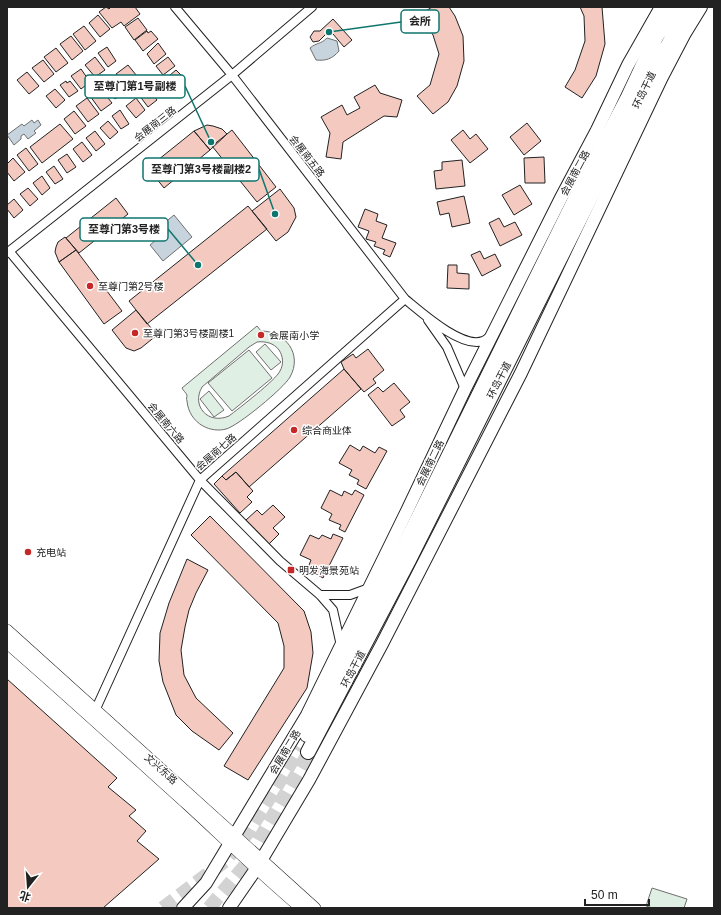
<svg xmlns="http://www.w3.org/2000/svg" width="721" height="915" font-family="Helvetica,'Noto Sans SC',sans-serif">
<rect width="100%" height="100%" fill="#fff"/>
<path fill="#e0efe3" stroke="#6f6f6f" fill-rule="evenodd" d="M257 326 261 331C285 331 303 354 290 377 284 388 238 426 226 429 219 431 210 430 203 426 194 421 188 412 187 401 186 399 187 397 187 395 186 393 183 390 182 388ZM257 342C265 341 274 343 279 350 283 356 284 364 280 371 276 380 238 409 229 416 208 425 191 406 202 387L249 347Z
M265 344 281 362 271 370 256 352Z
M249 350 272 378 232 411 208 383Z
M209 391 224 410 214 417 200 399Z
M652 888 687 899 684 908H653L646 906Z"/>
<path fill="#c7d3dd" stroke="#6f6f6f" d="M327 38 337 41 339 51C332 59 326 61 316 60L310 48C317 42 320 45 327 38Z
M32 120 34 123 38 120 41 125 34 131 36 133 28 139 24 134 21 136V139L14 145 7 135 22 124 24 126Z
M174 215 192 237 163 261 150 245 162 235 157 229Z"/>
<path fill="#f3c9c0" stroke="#222" d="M106 7 109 9 111 7H135L140 14 124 26 121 22 112 28 99 12Z
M432 7H449L455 16 463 36 464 61 457 86 448 102 433 114 417 96 430 85 439 54 433 35 420 15Z
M580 7H602L605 44 596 76 582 98 565 87 575 70 585 41 584 16Z
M98 15 110 29 100 37 89 23Z
M138 18 147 30 134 40 125 27Z
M333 19 352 40 344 47 333 34H326L319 41 313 42 310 37 314 31H320Z
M84 26 96 41 85 50 73 34Z
M147 31 148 33 151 31 158 39 143 51 135 40Z
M71 36 83 51 72 60 60 44Z
M158 43 166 54 154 64 147 54Z
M107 47 116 61 108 67 98 53Z
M56 48 68 63 56 72 44 57Z
M95 57 105 70 95 77 85 65Z
M168 57 175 66 163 75 156 66Z
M43 60 54 74 44 82 32 68Z
M128 65 141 81 129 91 116 74Z
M81 69 90 82 81 89 71 76Z
M176 70 185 79 166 96 157 86Z
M27 72 39 86 29 94 17 80Z
M113 76 125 92 115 99 103 84Z
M66 81 67 83 70 81 78 91 69 97 60 85Z
M375 85 380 93 402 100 397 117 384 116 343 142 341 159 326 157 330 133 321 117 342 105 347 115 360 108 354 97Z
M100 88 112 103 101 111 90 96Z
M148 88 157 100 148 107 139 95Z
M55 89 65 100 56 108 46 96Z
M87 98 99 114 88 122 76 106Z
M136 98 145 110 136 118 126 106Z
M120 110 129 124 121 129 112 116Z
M74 111 86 126 75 134 64 119Z
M108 121 118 132 110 139 100 128Z
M527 123 541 141 524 155 510 137Z
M60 124 73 139 42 163 30 147Z
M207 125 213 126 222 129 227 134 210 150 194 131Z
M232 130 276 187 257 202 212 146Z
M463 130 470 139 476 134 488 149 470 163 451 140Z
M95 131 105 144 96 151 86 138Z
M194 131 210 150 164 188 148 168Z
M82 142 92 155 83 162 73 149Z
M26 148 38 164 29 171 17 155Z
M67 154 76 167 67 173 58 160Z
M544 157 545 183H525L524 158Z
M13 158 25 172 14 181 7 172V164Z
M462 160 465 186 436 189 434 171 442 170V162Z
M54 166 63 179 55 184 46 172Z
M42 176 50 188 42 195 33 183Z
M520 185 532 204 514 215 502 195Z
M28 188 38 199 30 206 20 194Z
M280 189 294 208 296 217 288 232 276 241 252 211Z
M464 196 470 223 452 227 449 213 440 215 437 202Z
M116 198 128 214 79 253 66 238Z
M14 199 23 210 14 218 7 209V205Z
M248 206 267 229 147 324 129 301Z
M365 209 378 214 376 221 387 225 382 238 396 243 390 257 383 254 385 250 374 246 376 242 366 239 369 231 358 227Z
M499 218 504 227 515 222 522 235 500 246 489 223Z
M65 237 76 250 59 262 55 252 56 247 58 242Z
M76 250 122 311 104 324 59 262Z
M480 251 484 259 495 254 501 266 482 276 471 255Z
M448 265H457V273L469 274V289L447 288Z
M136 310 157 335 141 348 134 351 126 348 112 330Z
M368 349 384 370 373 379 376 383 364 392 344 369 341 362 353 354 356 358Z
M344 369 361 389 249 487 236 472 226 480 222 476Z
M394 383 410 402 400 410 405 417 392 426 368 395 378 387 383 392Z
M350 445 360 451 363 446 375 453 379 447 387 451 366 489 357 484 359 480 349 475 352 470 339 463Z
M236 472 253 491 247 497 252 502 240 513 214 484 222 476 226 480Z
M330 490 342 496 344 491 352 495 355 490 364 495 345 532 339 529 341 525 329 520 332 514 321 508Z
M273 505 285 517 273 528 279 534 269 544 246 520 257 510 262 515Z
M210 516 304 611 311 632 313 653 307 688 248 780 224 766 284 668V646L278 623 191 535Z
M333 534 343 538 323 578 316 574 318 570 309 565 311 560 300 555 310 535 319 539 322 535 331 539Z
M187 559 208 570 196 593 189 610 185 627 181 650 184 675 196 698 233 733 219 750 192 731 176 715 163 682 159 661 160 633 169 603Z
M7 679 117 778 108 787 136 810 129 816 146 831 137 841 159 859 103 908H7Z"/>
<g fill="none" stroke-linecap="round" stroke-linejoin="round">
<path stroke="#d3d3d3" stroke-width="14" stroke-dasharray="14 7" stroke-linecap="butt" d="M163 908 225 861 249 831 300 748
M209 908 244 867 308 754"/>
<defs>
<path id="street" d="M175 7 232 75 405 299C421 312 462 349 483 341 486 340 489 337 491 336
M9 251 200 480 280 561 320 595 333 610 341 646
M7 253 232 75 312 7
M428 320 447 347 465 389
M320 595H350L369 588
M94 713 200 480 405 299"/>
<path id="secondary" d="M7 630 315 908
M7 643C68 696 128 751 188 805 226 840 262 875 301 908"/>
<path id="primary" d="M183 908 206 883 307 715 406 513 465 389 561 198 597 130 628 65 661 7
M229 908 256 869 309 780 382 644 521 373 662 77 685 33 701 7"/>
<path id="highway" d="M307 735 416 522 578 193 628 97 656 37 675 7
M308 752 409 560 657 65 689 7"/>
</defs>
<use href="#street" stroke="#222" stroke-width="10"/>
<use href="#secondary" stroke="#222" stroke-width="12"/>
<use href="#primary" stroke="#222" stroke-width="14"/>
<use href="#highway" stroke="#222" stroke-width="16"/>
<use href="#street" stroke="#fff" stroke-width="8"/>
<use href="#secondary" stroke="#fff" stroke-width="11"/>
<use href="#primary" stroke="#fff" stroke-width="12"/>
<use href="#highway" stroke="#fff" stroke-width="14"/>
</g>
<g fill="#c62828" stroke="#fff" stroke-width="1.5">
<circle cx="90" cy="286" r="4"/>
<circle cx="135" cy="333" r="4"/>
<circle cx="261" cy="335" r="4"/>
<circle cx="294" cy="430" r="4"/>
<circle cx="28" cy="552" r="4"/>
<rect x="287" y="566" width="8" height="8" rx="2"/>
</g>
<g text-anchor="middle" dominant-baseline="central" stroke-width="3" stroke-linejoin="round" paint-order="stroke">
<g font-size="10" fill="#222" stroke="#fff">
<text transform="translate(644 90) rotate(-64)">环岛干道</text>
<text transform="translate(155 124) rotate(-38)">会展南三路</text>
<text transform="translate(307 156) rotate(52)">会展南五路</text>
<text transform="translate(575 173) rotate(-62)">会展南二路</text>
<text transform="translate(499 380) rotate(-63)">环岛干道</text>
<text transform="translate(166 423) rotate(50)">会展南六路</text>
<text transform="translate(216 452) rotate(-41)">会展南七路</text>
<text transform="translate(430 463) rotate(-64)">会展南二路</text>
<text transform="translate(353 669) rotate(-62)">环岛干道</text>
<text transform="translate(285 752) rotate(-59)">会展南二路</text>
<text transform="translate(161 769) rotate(42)">文兴东路</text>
</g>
<g font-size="10" fill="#222" stroke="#fff" text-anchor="start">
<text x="98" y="286">至尊门第2号楼</text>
<text x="143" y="333">至尊门第3号楼副楼1</text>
<text x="269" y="335">会展南小学</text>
<text x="302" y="430">综合商业体</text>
<text x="36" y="552">充电站</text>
<text x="299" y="570">明发海景苑站</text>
</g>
</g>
<path fill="none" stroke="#0f766e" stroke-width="1.5" d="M329 32L401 22M211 142L185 86M275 214L259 169M198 265L168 229"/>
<g fill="#0f766e" stroke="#fff" stroke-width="1.5">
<circle cx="329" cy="32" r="4"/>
<circle cx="211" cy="142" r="4"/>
<circle cx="275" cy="214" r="4"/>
<circle cx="198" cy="265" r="4"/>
</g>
<g fill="#fff" stroke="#0f766e" stroke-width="1.5">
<rect x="401" y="10" width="38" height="23" rx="4"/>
<rect x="85" y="75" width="100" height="23" rx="4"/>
<rect x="143" y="158" width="116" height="23" rx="4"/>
<rect x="80" y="218" width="88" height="23" rx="4"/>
</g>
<g font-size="11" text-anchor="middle" font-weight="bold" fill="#222">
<text x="420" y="25">会所</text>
<text x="135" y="90">至尊门第1号副楼</text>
<text x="201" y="173">至尊门第3号楼副楼2</text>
<text x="124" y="233">至尊门第3号楼</text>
</g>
<rect width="721" height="915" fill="none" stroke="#222222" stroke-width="16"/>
<g transform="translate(28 887) rotate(197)" stroke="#ffffff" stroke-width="3" paint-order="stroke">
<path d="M0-3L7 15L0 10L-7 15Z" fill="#222222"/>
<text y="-6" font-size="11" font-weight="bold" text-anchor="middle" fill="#222222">北</text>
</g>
<path d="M585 899v6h64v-6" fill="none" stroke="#222222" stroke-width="2"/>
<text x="591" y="899" font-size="12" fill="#222222" stroke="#ffffff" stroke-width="3" paint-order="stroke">50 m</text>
</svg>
